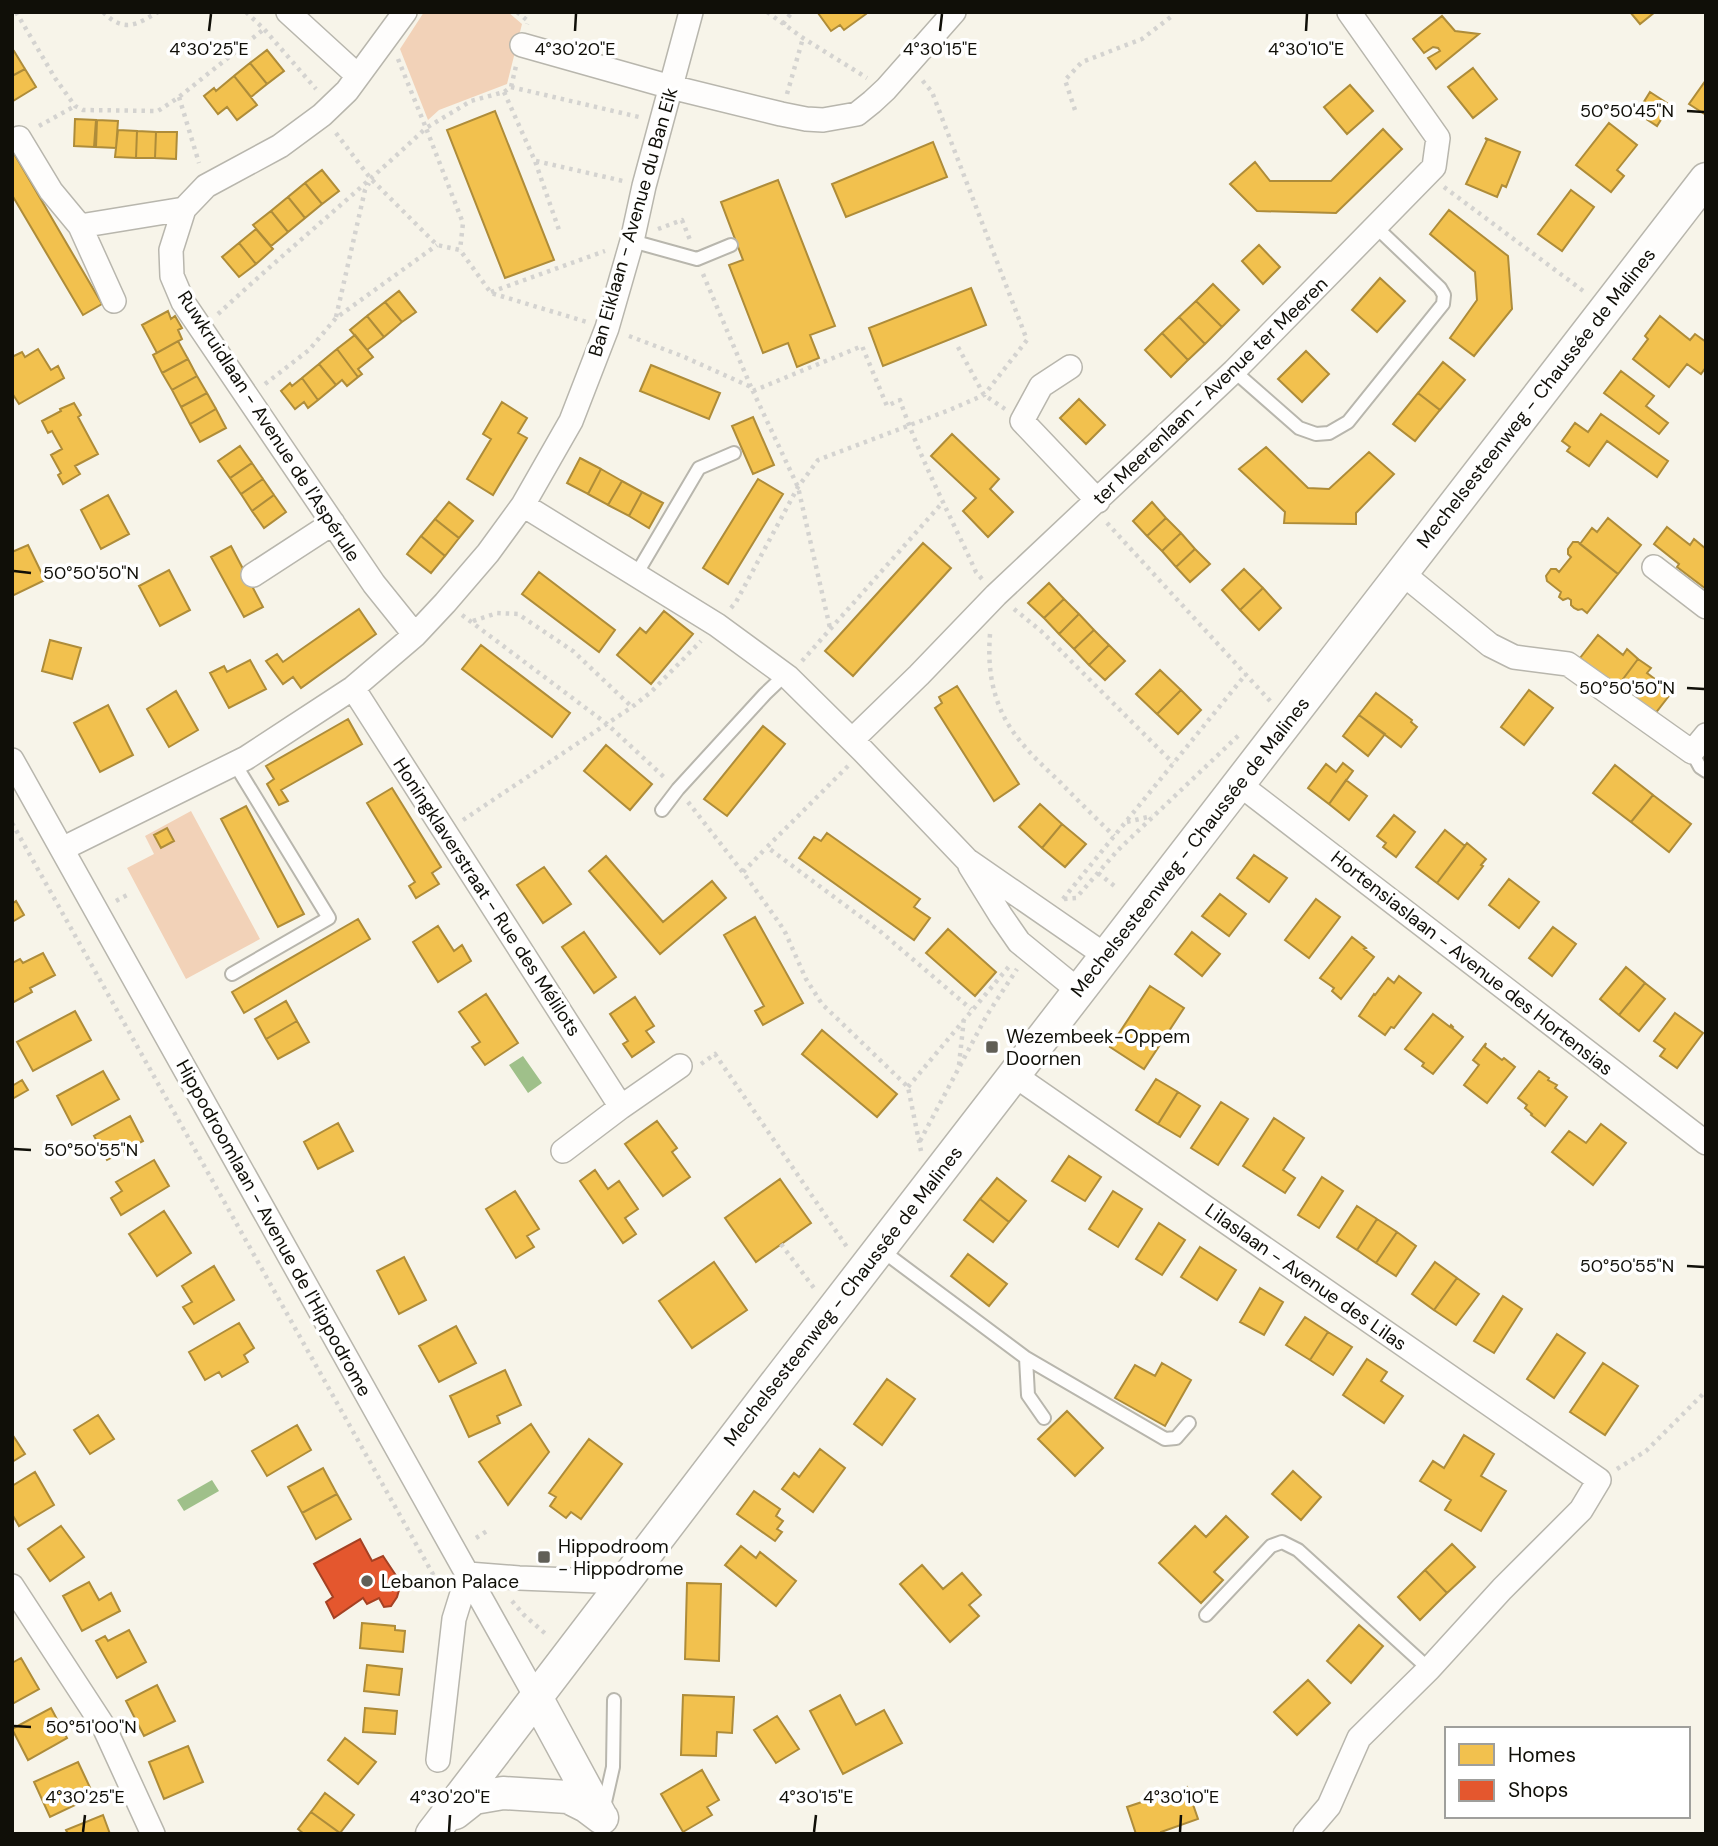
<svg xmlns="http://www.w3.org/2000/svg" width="1718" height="1846" font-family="'DM Sans',sans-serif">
<rect width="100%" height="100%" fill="#f7f4e9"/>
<path fill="#f2d2b8" d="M424 12H508L522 24 507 84 439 110 428 120 400 49Z
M191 811 260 939 186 979 127 868 154 854 145 836Z"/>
<path fill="#9fc08a" d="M523 1056 542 1083 528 1093 509 1065Z
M212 1480 219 1491 184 1511 177 1500Z"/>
<path fill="#f2c14e" stroke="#ae8c39" stroke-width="2" d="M865 12 866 14 844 30 840 25 831 31 818 13Z
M1630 12H1655L1640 24Z
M1442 16 1455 31 1479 34 1436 69 1428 58 1440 51 1438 48 1433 47 1424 53 1413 39Z
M267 50 284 71 267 84 250 63Z
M14 51 25 69 12 76V52Z
M250 63 267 84 251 97 234 76Z
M1473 68 1497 99 1473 118 1448 87Z
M25 69 36 87 13 101 12 76Z
M234 76 257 105 237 120 227 107 218 114 204 96 214 88 216 91Z
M1706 80V115L1689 104Z
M1350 85 1373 111 1347 134 1324 107Z
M1650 92 1670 105 1657 126 1637 113Z
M495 111 554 260 505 278 447 130Z
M75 119 96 120 94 147 74 146Z
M97 120 118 121 116 148 96 147Z
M1609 123 1637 145 1617 170 1624 176 1611 192 1576 165Z
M1383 129 1402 149 1336 213 1257 211 1230 184 1255 162 1270 181H1331Z
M118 130 137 131 136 158 115 157Z
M137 131 156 132 155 158H136Z
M156 132H177L176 159 155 158Z
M1485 138 1520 152 1506 187 1502 185 1497 197 1466 184 1487 140Z
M933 142 947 177 846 217 832 184Z
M12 150 102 304 83 315 12 195Z
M322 170 339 191 322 204 305 183Z
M778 180 835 326 810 335 819 358 797 367 788 343 763 353 729 265 743 260 721 202Z
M305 183 322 204 305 218 288 197Z
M1571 190 1594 207 1562 251 1538 234Z
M288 197 305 218 288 232 271 211Z
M1449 210 1508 256 1512 309 1474 356 1450 338 1477 300 1475 272 1430 234Z
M271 211 288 232 271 246 253 225Z
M256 229 273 249 256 264 239 243Z
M239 243 256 264 239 277 222 257Z
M1259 245 1280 267 1263 284 1242 261Z
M1380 278 1405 301 1377 332 1352 310Z
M1213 284 1239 310 1222 327 1196 301Z
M971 288 986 325 883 366 869 328Z
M399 291 416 312 402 322 385 302Z
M1196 301 1222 327 1205 344 1179 317Z
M385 302 402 322 384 337 367 316Z
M168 311 171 319 175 316 182 328 178 330 182 339 157 353 142 325Z
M367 316 384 337 367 350 350 330Z
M1660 316 1690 340 1695 334 1706 342V367L1701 374 1687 364 1669 387 1633 359 1648 339 1645 336Z
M1179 317 1205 344 1188 360 1162 333Z
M1162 333 1188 360 1171 377 1145 350Z
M355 335 373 357 358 369 362 374 358 377 337 349Z
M178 341 188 359 162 373 153 355Z
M38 349 51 370 58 366 64 378 19 404 12 393V354L14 356 22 352 25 357Z
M337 349 358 377 347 386 342 380 336 385 319 364Z
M1306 351 1329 374 1302 402 1278 379Z
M188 359 197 376 172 390 162 373Z
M1443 362 1465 380 1440 410 1418 393Z
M319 364 336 385 318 400 302 378Z
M651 365 720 393 709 419 640 391Z
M1621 371 1654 396 1646 406 1668 423 1659 434 1604 393Z
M197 376 207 393 181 407 172 390Z
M302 378 318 400 308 408 304 402 295 409 281 391 290 383 292 386Z
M207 393 216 409 190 424 181 407Z
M1418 393 1440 410 1415 441 1393 424Z
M1079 399 1105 425 1086 444 1060 418Z
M502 402 527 418 518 433 527 438 493 495 467 479 491 439 483 434Z
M74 403 81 415 78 417 98 454 75 466 80 474 63 484 58 475 61 473 51 455 62 449 52 431 48 433 42 421 61 411 60 409Z
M216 409 226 428 200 442 190 424Z
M1601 414 1668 461 1657 477 1607 441 1589 466 1567 451 1570 447 1562 441 1575 423 1588 432Z
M753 417 774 465 753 474 732 426Z
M952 434 999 479 990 489 1013 512 988 537 963 511 976 498 931 456Z
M240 446 252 463 230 478 218 461Z
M1266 447 1308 488 1329 489 1369 452 1394 474 1356 513V524L1284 523 1285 512 1239 469Z
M580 458 601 469 588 494 567 483Z
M252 463 263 479 241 494 230 478Z
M601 469 622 481 608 505 588 494Z
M263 479 274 495 252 511 241 494Z
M758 479 783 494 728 584 703 568Z
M622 481 642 492 629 516 608 505Z
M642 492 663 503 649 528 629 516Z
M108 495 129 534 101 549 81 510Z
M274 495 286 512 264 528 252 511Z
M449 502 473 521 459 538 435 519Z
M1152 502 1166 518 1147 536 1133 521Z
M1166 518 1181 533 1162 551 1147 536Z
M1608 518 1641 545 1618 574 1580 544 1592 528 1597 532Z
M435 519 459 538 445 556 421 536Z
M1667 527 1690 545 1694 539 1706 549V589L1677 567 1679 564 1654 544Z
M1181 533 1195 549 1176 567 1162 551Z
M421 536 445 556 431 573 407 554Z
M1573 542H1578L1618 574 1587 613 1582 609 1578 610 1574 608 1571 605V600L1568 598 1563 600 1559 597 1561 592 1547 581 1546 576 1551 569H1556L1559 572 1571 557 1568 554V549Z
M923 543 951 568 853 676 825 651Z
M28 545 45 580 12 596V552Z
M231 546 263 607 244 617 211 557Z
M1195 549 1210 564 1190 582 1176 567Z
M1244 569 1263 588 1240 610 1222 590Z
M169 570 190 610 160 626 139 586Z
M539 572 615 630 599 652 522 594Z
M1049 583 1064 599 1044 618 1028 603Z
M1263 588 1281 608 1259 630 1240 610Z
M1064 599 1079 614 1059 634 1044 618Z
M359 609 376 634 301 688 293 677 283 684 266 661 277 654 283 662Z
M664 611 693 634 651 684 617 655 640 628 646 633Z
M1079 614 1094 630 1074 649 1059 634Z
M1094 630 1109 645 1089 665 1074 649Z
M1598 635 1623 655 1627 649 1638 659 1617 687 1580 658Z
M50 640 81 648 72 679 42 671Z
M481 645 570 713 552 737 462 669Z
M1109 645 1125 661 1105 680 1089 665Z
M1638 659 1651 668 1647 673 1672 692 1654 715 1617 687Z
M250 660 266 689 229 708 210 673 224 666 227 672Z
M1160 670 1181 690 1157 714 1136 694Z
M957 686 1019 784 994 801 935 708 942 703 939 697Z
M1181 690 1201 710 1178 734 1157 714Z
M1529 690 1553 708 1524 745 1501 727Z
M176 691 198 730 169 747 147 709Z
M1376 693 1412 720 1411 722 1417 727 1401 747 1359 715Z
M108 705 133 755 100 772 74 723Z
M1359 715 1385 734 1368 756 1343 736Z
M348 719 362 744 281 790 288 801 279 805 267 784 274 779 266 766Z
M763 726 785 744 727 816 704 799Z
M606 745 652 784 630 810 584 771Z
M1343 763 1353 771 1329 804 1308 788 1326 764 1336 772Z
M1615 765 1653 795 1631 822 1593 793Z
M1346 780 1367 796 1349 820 1329 804Z
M392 788 441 867 432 873 439 884 416 898 409 886 415 882 367 803Z
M1653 795 1691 824 1669 852 1631 822Z
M1040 804 1062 824 1042 848 1019 827Z
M246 806 304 914 278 927 221 819Z
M1394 815 1415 832 1396 857 1383 847 1386 843 1377 836Z
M1062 824 1086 844 1065 867 1042 848Z
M167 828 174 841 161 848 154 835Z
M1445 830 1465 846 1437 883 1416 867Z
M827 833 920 899 914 907 930 918 914 940 799 858 814 837 821 841Z
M1467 843 1486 859 1481 865 1483 866 1458 899 1437 883Z
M1254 855 1287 878 1269 902 1237 878Z
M606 856 663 922 712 881 726 898 660 954 589 871Z
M544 867 571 904 543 923 517 885Z
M1509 879 1539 902 1519 928 1489 905Z
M1220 894 1246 914 1229 936 1202 916Z
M1316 899 1340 917 1309 958 1285 940Z
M16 901 24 915 12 922V904Z
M755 917 803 1003 763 1025 755 1011 764 1006 724 935Z
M358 919 370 939 244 1013 232 992Z
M438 926 454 951 462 945 471 961 438 982 413 942Z
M1553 927 1576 944 1552 976 1529 958Z
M948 929 996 972 975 996 926 953Z
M584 932 616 977 594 993 562 947Z
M1192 932 1220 954 1202 976 1175 954Z
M1352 937 1366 948 1364 949 1374 957 1341 999 1332 991 1334 988 1320 978Z
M43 953 55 975 30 988 32 992 12 1003V963L20 959 23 963Z
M1626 967 1645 983 1619 1015 1600 999Z
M1399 976 1421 993 1394 1028 1391 1027 1385 1035 1359 1016 1374 994 1375 995 1388 978 1394 983Z
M1645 983 1665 999 1639 1031 1619 1015Z
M1150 986 1184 1008 1144 1069 1110 1047Z
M486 994 518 1043 485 1065 472 1047 480 1042 459 1012Z
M635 997 654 1026 646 1031 654 1042 632 1057 623 1044 628 1041 610 1014Z
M286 1001 297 1021 266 1039 255 1019Z
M75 1011 91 1040 33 1071 17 1042Z
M1675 1013 1703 1033 1677 1068 1660 1056 1665 1049 1654 1041Z
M1433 1014 1450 1027 1451 1025 1453 1027 1452 1028 1463 1037 1433 1074 1422 1066 1424 1063 1405 1049Z
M297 1021 309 1042 278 1059 266 1039Z
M822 1030 897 1094 877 1117 802 1054Z
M1486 1043 1485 1047 1502 1060 1504 1058 1515 1067 1487 1103 1464 1085 1479 1065 1473 1060Z
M103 1071 119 1099 72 1125 57 1096Z
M1539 1071 1549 1078 1548 1080 1557 1085 1555 1088 1567 1097 1545 1126 1531 1115 1532 1114 1525 1108 1527 1105 1518 1098Z
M1156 1079 1178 1092 1158 1124 1136 1110Z
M22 1080 28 1090 12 1099V1086Z
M1178 1092 1200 1106 1180 1137 1158 1124Z
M1221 1102 1248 1119 1218 1165 1191 1148Z
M130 1116 143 1141 107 1160 94 1136Z
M1274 1118 1304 1138 1283 1170 1295 1178 1285 1193 1243 1166Z
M657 1121 677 1148 672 1152 690 1177 663 1196 625 1144Z
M338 1123 353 1151 318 1169 304 1142Z
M1601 1124 1626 1143 1593 1185 1552 1152 1569 1131 1586 1143Z
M1069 1156 1101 1177 1085 1201 1052 1181Z
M154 1160 169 1186 121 1215 111 1198 122 1191 116 1182Z
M595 1170 608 1189 619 1181 638 1209 625 1218 636 1234 623 1243 580 1181Z
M1322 1177 1343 1191 1319 1228 1298 1215Z
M997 1178 1026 1201 1009 1222 980 1199Z
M780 1179 811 1223 756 1262 725 1218Z
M515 1191 539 1229 527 1236 534 1247 516 1258 486 1209Z
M1113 1191 1142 1209 1118 1247 1089 1229Z
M980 1199 1009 1222 993 1242 964 1220Z
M1357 1206 1377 1219 1357 1250 1337 1237Z
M164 1211 191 1253 157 1276 129 1234Z
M1377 1219 1397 1232 1376 1263 1357 1250Z
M1159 1223 1185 1240 1162 1275 1136 1259Z
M1397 1232 1416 1246 1396 1276 1376 1263Z
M1200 1247 1236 1270 1217 1300 1181 1277Z
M968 1254 1007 1284 989 1306 951 1276Z
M404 1257 426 1300 399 1314 377 1271Z
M714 1262 747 1310 692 1348 659 1301Z
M1435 1262 1457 1278 1434 1310 1412 1294Z
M214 1266 234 1300 194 1324 183 1307 192 1302 182 1286Z
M1457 1278 1479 1294 1456 1325 1434 1310Z
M1260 1288 1283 1302 1264 1335 1240 1322Z
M1503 1296 1522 1309 1494 1353 1474 1341Z
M1305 1317 1328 1332 1310 1360 1286 1345Z
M239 1323 254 1348 244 1355 248 1362 222 1377 219 1372 205 1380 189 1352Z
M456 1326 476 1363 439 1382 419 1346Z
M1328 1332 1352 1347 1333 1375 1310 1360Z
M1557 1334 1585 1353 1554 1398 1527 1379Z
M1367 1359 1387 1372 1381 1381 1403 1396 1384 1423 1343 1395Z
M1162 1363 1191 1380 1165 1426 1115 1398 1135 1365 1155 1376Z
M1603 1363 1638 1386 1605 1435 1570 1412Z
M505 1370 521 1405 497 1416 500 1423 469 1437 450 1396Z
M887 1379 915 1399 882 1445 854 1424Z
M1067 1411 1103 1448 1075 1476 1038 1439Z
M98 1415 114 1439 90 1454 74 1430Z
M531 1424 549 1452 508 1505 479 1462Z
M297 1425 311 1450 267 1476 252 1451Z
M12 1434 25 1454 12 1462Z
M1464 1435 1494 1454 1481 1476 1506 1491 1481 1531 1445 1510 1451 1500 1420 1481 1433 1461 1444 1468Z
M589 1439 622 1464 581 1519 571 1512 566 1518 550 1506 556 1497 549 1493Z
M820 1449 845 1468 813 1512 782 1489 794 1473 799 1477Z
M323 1468 337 1494 302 1513 288 1487Z
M1293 1471 1321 1497 1301 1520 1272 1494Z
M35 1472 54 1505 19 1526 12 1514V1486Z
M754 1491 780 1509 776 1516 783 1521 777 1529 782 1532 775 1541 737 1514Z
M337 1494 351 1519 316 1539 302 1513Z
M1226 1516 1248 1537 1214 1572 1223 1580 1201 1603 1159 1563 1195 1526 1206 1537Z
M61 1526 84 1557 50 1581 28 1549Z
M1452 1544 1475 1567 1447 1593 1425 1570Z
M741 1546 756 1558 760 1552 796 1581 776 1606 725 1565Z
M922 1565 943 1589 962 1573 981 1595 969 1605 979 1616 950 1642 900 1584Z
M1425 1570 1447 1593 1420 1620 1398 1597Z
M89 1582 99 1600 111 1593 120 1611 82 1631 63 1596Z
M687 1583 721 1584 719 1661 685 1659Z
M362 1623 395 1626V1630L405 1631 403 1652 360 1648Z
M1359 1625 1383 1646 1351 1683 1327 1661Z
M129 1630 146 1662 117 1678 96 1641 105 1636 108 1641Z
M21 1658 39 1689 12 1704V1663Z
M367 1665 402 1669 399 1695 364 1691Z
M1308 1680 1330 1703 1297 1735 1274 1712Z
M157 1685 175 1721 144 1736 126 1701Z
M683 1695 734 1697 732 1733 717 1732 716 1756 681 1755Z
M840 1695 856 1725 884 1710 902 1743 843 1774 810 1711Z
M51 1708 67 1738 28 1760 12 1729Z
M365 1708 397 1711 395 1734 363 1732Z
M777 1716 799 1749 776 1763 754 1730Z
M345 1738 376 1762 358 1784 328 1760Z
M188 1746 203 1782 164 1799 149 1762Z
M78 1762 94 1796 50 1817 34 1782Z
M702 1770 719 1800 707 1807 712 1815 683 1832 661 1794Z
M1187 1787 1198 1819 1161 1832V1834H1136L1127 1807Z
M325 1793 354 1815 340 1833 311 1812Z
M311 1812 340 1833V1834H304L298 1829Z
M103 1815 110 1834H68L66 1830Z"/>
<path fill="#e4572e" stroke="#a44123" stroke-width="2" d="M360 1539 372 1561 383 1556 399 1580 395 1582 399 1590 397 1597 391 1606 384 1607 379 1598 367 1604 363 1598 334 1618 326 1602 333 1597 314 1564Z"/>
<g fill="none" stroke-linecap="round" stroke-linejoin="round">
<defs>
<path id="lane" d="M632 241 697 259 731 245
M1234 371 1299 428 1316 434 1329 433 1348 422 1443 304 1444 295 1440 288 1376 227
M637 573 699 468 734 453
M1692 752 1700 767 1706 771
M662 810 678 789 765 694 785 675
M232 974 329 918 235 764
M880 1249 1026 1358 1165 1439 1176 1438 1189 1423
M1026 1358 1028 1395 1044 1418
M1206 1615 1271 1546 1282 1542 1298 1550 1429 1669
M603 1811 613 1767 614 1700"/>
<path id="street" d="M288 12 358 76
M405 12 347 91 322 115 280 146 206 186 184 209 171 250 172 276 183 302 374 584 415 635
M522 45 671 87 781 114 806 119 823 120 857 114 872 102 886 89 954 12
M19 138 51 191 80 226 114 301
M80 226 184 209
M1070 367 1041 386 1022 421 1098 501
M523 505 717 625 788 677 863 751 967 860 1106 956
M1654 567 1706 607
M1402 573 1490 645 1514 657 1568 664 1692 752 1706 735
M253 575 333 523
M353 688 621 1107
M852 740 919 675 996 595 1234 371 1434 167 1438 138 1349 12
M12 760 536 1697
M1239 784 1706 1143
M62 849 246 758 353 688 415 635 445 603 488 553 523 505 571 421 607 328 632 241 644 186 691 12
M970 866 1001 916 1019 942 1079 991
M1014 1075 1599 1480 1581 1510 1502 1589 1429 1669 1359 1738 1329 1806 1305 1834
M563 1151 621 1107 680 1066
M468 1574 519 1578 623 1582
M12 1586 104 1727 153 1834
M438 1760 454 1619 468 1574"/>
<path id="secondary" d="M536 1697 600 1815
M455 1813 474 1798 503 1793 568 1797 586 1806 602 1818
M432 1834 780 1378 1706 179"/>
</defs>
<use href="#lane" stroke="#b8b6ad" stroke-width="16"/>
<use href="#street" stroke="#b8b6ad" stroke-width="26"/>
<use href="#secondary" stroke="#b8b6ad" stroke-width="35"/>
<path stroke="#d4d3d0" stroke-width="4.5" stroke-dasharray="3.5 5" stroke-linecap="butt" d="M16 12 55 78 75 106 83 110 158 111 179 97 264 29
M103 12C124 33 136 25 158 12
M246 12 264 29 316 89
M517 12 528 21 527 24
M767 12 803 38 867 78
M783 24 792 12
M398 59 426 128 471 101 504 92 511 87 516 66
M511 87 639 117
M504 92 535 161 559 230
M787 94 803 38
M179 97 199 163
M1075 110 1065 80 1082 62 1142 39 1172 16 1171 12
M39 126 75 106
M336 133 371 179 437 245 460 250 491 293 587 322
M536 161 623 181
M1444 187 1586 293
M658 229 682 220 690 240
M703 274 751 387
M491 292 605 251
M218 314C286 251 358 192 426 128L463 223 460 250
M336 317 365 190 369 183
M629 336 682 356 751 387 798 487 830 628
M958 347 984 395 1005 409
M265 384 309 350 336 318 437 245
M753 391 862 346 887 406 900 400C920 459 950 515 976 572L982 579
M1107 523 1271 702
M731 608 736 602 798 487 818 460 947 411 984 395 1027 340 932 92 922 80
M1014 609 1041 631 1173 763
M462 615 607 724 665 778
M473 621 497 613 518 614 573 651 632 707
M990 634C988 660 990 684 1000 708 1012 738 1038 761 1061 783 1078 801 1096 818 1114 836
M802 661 943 502
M848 766 767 847 881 932 971 1009
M688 802 745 875 780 924 786 934 806 979 822 1004 908 1087 921 1151
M463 820 632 707 651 692 701 641
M1127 822 1152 816
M12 823 439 1585
M743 872 766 848
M1098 873 1117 888
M1063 899 1246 674
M1064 899 1076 898 1118 850 1240 734
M116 901 131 893
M701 1064 715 1054 847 1247
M959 1065 964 1018
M908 1087 1011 964
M920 1141 987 1015 1017 969
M781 1244 814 1288
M1617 1469 1646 1451 1706 1391
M476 1538 487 1531
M512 1601 524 1615 548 1636"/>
<use href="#lane" stroke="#fefdfc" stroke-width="12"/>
<use href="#street" stroke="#fefdfc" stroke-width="23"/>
<use href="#secondary" stroke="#fefdfc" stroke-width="32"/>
</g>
<path fill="none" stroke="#100f08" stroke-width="2.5" d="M209 31 211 14M575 31 576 14M940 31 942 14M1306 31 1307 14M1687 111 1704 112M14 571 31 573M1687 688 1704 689M14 1149 31 1150M1687 1266 1704 1267M14 1726 31 1727M83 1832 85 1815M449 1832 450 1815M814 1832 816 1815M1180 1832 1181 1815"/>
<g fill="#615f57" stroke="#fff" stroke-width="2.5">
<rect x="985" y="1040" width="14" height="14" rx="3.5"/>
<rect x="537" y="1550" width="14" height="14" rx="3.5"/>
<circle cx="367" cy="1581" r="7"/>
</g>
<g text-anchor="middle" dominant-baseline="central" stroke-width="7" stroke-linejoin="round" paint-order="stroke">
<g font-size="19" fill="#100f08" stroke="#fff">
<text transform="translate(633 222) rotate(-74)">Ban Eiklaan - Avenue du Ban Eik</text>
<text transform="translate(1210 391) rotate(-44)">ter Meerenlaan - Avenue ter Meeren</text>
<text transform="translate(1536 398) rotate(-52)">Mechelsesteenweg - Chaussée de Malines</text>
<text transform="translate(269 426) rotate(57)">Ruwkruidlaan - Avenue de l'Aspérule</text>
<text transform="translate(1190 847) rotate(-52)">Mechelsesteenweg - Chaussée de Malines</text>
<text transform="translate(487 897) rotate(57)">Honingklaverstraat - Rue des Mélilots</text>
<text transform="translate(1472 963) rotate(38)">Hortensiaslaan - Avenue des Hortensias</text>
<text transform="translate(274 1228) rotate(61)">Hippodroomlaan - Avenue de l'Hippodrome</text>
<text transform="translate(1306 1277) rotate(35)">Lilaslaan - Avenue des Lilas</text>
<text transform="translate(843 1296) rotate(-52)">Mechelsesteenweg - Chaussée de Malines</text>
</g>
<g font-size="19" fill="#100f08" stroke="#fff" text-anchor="start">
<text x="1006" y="1036">Wezembeek-Oppem<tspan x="1006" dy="22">Doornen</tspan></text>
<text x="558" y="1546">Hippodroom<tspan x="558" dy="22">- Hippodrome</tspan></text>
<text x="381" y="1581">Lebanon Palace</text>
</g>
</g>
<g font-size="18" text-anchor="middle" fill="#100f08" stroke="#fff" stroke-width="7" stroke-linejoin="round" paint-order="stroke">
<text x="209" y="55">4°30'25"E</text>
<text x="575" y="55">4°30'20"E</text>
<text x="940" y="55">4°30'15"E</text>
<text x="1306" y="55">4°30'10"E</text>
<text x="1627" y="117">50°50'45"N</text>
<text x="91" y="579">50°50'50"N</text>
<text x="1627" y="694">50°50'50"N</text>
<text x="91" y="1156">50°50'55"N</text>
<text x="1627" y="1272">50°50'55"N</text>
<text x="91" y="1733">50°51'00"N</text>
<text x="85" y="1803">4°30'25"E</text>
<text x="450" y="1803">4°30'20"E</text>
<text x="816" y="1803">4°30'15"E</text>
<text x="1181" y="1803">4°30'10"E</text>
</g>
<rect width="1718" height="1846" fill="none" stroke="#100f08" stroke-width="28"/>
<rect x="1445" y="1727" width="245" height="91" fill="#ffffff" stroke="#9f9f9c" stroke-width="2"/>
<rect x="1459" y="1744" width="35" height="21" fill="#f2c14e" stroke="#9f9f9c" stroke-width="2"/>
<text x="1508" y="1762" font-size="21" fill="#100f08">Homes</text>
<rect x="1459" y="1780" width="35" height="21" fill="#e4572e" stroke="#9f9f9c" stroke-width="2"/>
<text x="1508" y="1797" font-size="21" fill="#100f08">Shops</text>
</svg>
